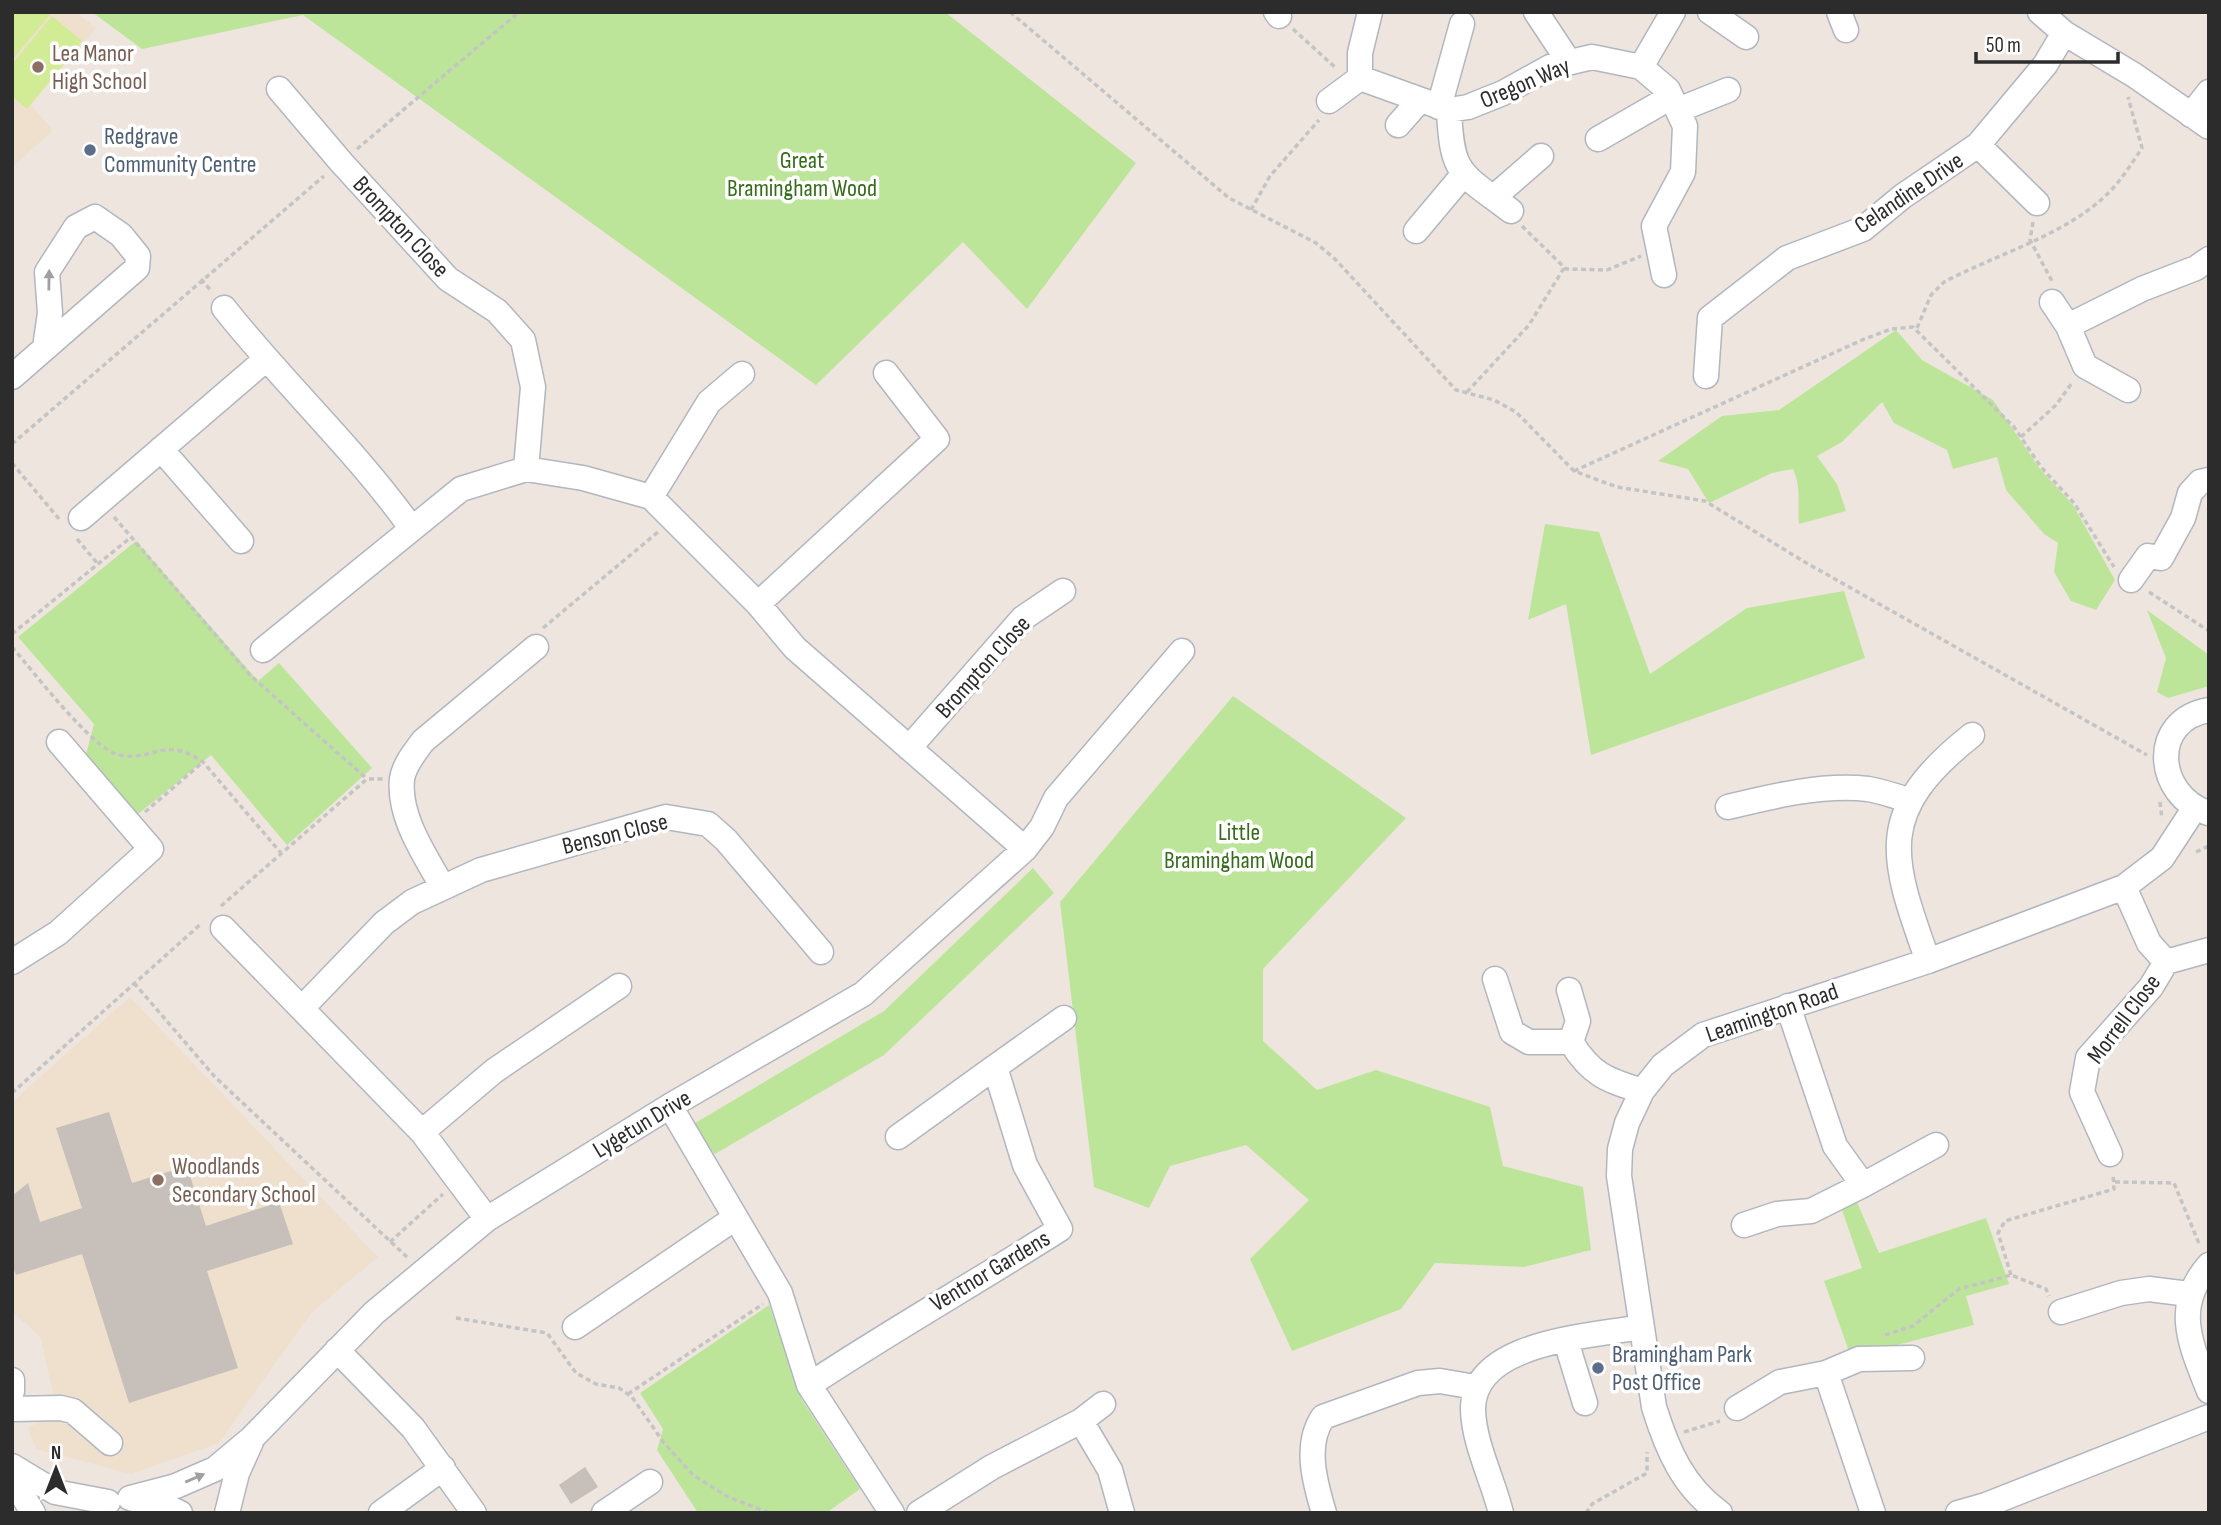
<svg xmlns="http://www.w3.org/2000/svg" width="2221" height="1525" font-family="'Sofia Sans Condensed',sans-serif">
<rect width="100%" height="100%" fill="#eee5de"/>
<path fill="#efe0cd" d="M12 12H76L96 28 31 105 53 130 12 168Z
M130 997 378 1257 312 1312 219 1443 131 1474 36 1449 28 1428 57 1411 40 1336 12 1312V1102Z"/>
<path fill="#bde59a" d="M92 12H945L1136 163 1027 309 963 242 816 385 303 15 142 49Z
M1896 330 1922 360 1993 400 2040 469 2073 505 2115 580 2096 610 2071 601 2054 572 2058 543 2044 534 2006 490 1997 457 1953 469 1947 450 1894 423 1882 402 1842 442 1817 456 1837 484 1846 511 1799 524C1797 503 1802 489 1793 469L1772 473 1709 503 1688 469 1658 461 1722 416 1779 410Z
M1545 524 1599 532 1650 674 1747 608 1844 591 1865 658 1591 755 1566 604 1528 620Z
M136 541 258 681 279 663 372 768 287 845 211 755 138 814 86 754 94 724 18 637Z
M2147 610 2209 655V686L2168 698 2157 692 2166 658Z
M1233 696 1406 818 1263 969V1041L1317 1090 1376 1070 1490 1107 1503 1166 1583 1187 1591 1250 1524 1267 1435 1263 1401 1309 1292 1351 1250 1259 1309 1200 1246 1145 1170 1166 1149 1208 1094 1187 1060 902Z
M1033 868 1054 893 884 1055 715 1154 690 1126 884 1011Z
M1856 1200 1879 1253 1986 1218 2009 1284 1966 1296 1974 1325 1851 1357 1824 1281 1862 1268 1841 1207Z
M769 1305 802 1400 860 1489 826 1513H698L657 1450 663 1429 640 1393Z"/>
<path fill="#d2ec96" d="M12 12H47L50 15 12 60Z
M52 16 82 41 27 109 12 96V64Z"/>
<path fill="#c6bfba" d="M109 1112 132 1183 187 1166 206 1226 279 1202 293 1244 207 1271 238 1368 129 1403 82 1254 16 1275 12 1265V1196L28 1183 40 1222 82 1208 56 1128Z
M585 1467 598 1487 571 1504 559 1485Z"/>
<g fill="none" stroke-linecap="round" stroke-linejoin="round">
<defs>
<path id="minor" d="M1276 12 1279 16
M1536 12 1569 62
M1710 12 1746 37
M1839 12 1846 30
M2040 12 2064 33 2134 75 2209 127
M1641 67 1673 12
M1360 78V53L1370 12
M279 89 341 162 448 279 497 311 523 340 533 387 526 469
M1329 101 1360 78 1449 110 1468 107 1503 93 1550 67 1592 57 1641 67 1668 90 1685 126 1683 172 1654 226 1664 275
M1439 107 1462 24
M1449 110C1452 176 1460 172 1511 211
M1678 110 1728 90
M2191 115 2209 92
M1398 125 1420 100
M1598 139 1671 97
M1978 145 2037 203
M1494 197 1541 156
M1416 231 1463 175
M2052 302 2068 326 2085 366 2128 390
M224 308C284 384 356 450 412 529
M2068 326 2142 289 2196 268 2209 259
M1706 376 1710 318 1787 258 1863 229 1903 196 1978 145 2045 65 2064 33
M12 377 137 268 138 256 121 235 95 217 76 227 47 272 50 313 45 348
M161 449 241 541
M651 497 709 402 742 374
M81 518 265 360
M2131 580 2148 556 2161 558 2183 518 2190 493 2200 482 2209 480
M758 604 937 439 886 373
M263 650 461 489 526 469 583 478 651 497 758 604 795 648 1025 849
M909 748 1023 618 1063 591
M1728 807C1773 796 1822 784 1868 789 1882 791 1896 797 1910 800
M2208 813C2155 795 2149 720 2209 710
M442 886C425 855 398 817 402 779 404 765 415 752 423 741L536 647
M2124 887 2149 943 2166 962 2209 950
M223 928 422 1132 487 1219
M1928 961C1890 855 1875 812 1972 735
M12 962 58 933 151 849 59 742
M1495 979 1512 1032 1529 1042H1571L1578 1021 1569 990
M302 1008 384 923 412 902 481 870 666 817 708 824 726 840 821 952
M1571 1042C1591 1075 1607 1080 1642 1091
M995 1067 1064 1018
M670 1106 780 1293 809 1385 892 1513
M422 1132 494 1071 619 986
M2110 1154 2082 1092 2088 1058 2151 987 2166 962
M1863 1185 1936 1145
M1744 1225 1777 1214 1811 1211 1863 1185 1835 1146 1788 1006
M2209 1265C2172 1307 2191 1345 2209 1391
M2061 1312 2121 1293 2149 1289 2189 1294
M575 1327 735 1218
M1566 1341 1585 1403
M337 1350 413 1428 474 1513
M1826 1373 1859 1359 1912 1358
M12 1380V1391
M809 1385C892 1330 977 1282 1060 1229L1025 1165 995 1067 898 1137
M1737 1408 1780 1382 1826 1373 1873 1513
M12 1409 61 1408 73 1411 110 1443
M1081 1421 1103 1404
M12 1466 55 1492 108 1502
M12 1477 33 1513
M130 1498 176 1486 215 1469 252 1438 374 1313 487 1219 670 1106 863 994 1025 849 1042 827 1056 798 1182 651
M133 1499 159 1503 180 1513
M227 1513 237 1473 251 1442
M381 1513 443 1468
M604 1513 650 1482
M919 1513 992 1467 1081 1421 1110 1470 1122 1513
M1324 1513C1315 1483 1304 1445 1323 1417L1418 1383 1440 1381 1475 1387
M1501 1513C1493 1480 1474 1444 1473 1410 1472 1341 1590 1337 1640 1327
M1720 1513C1683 1487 1667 1449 1654 1407L1619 1176 1620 1149 1627 1123 1642 1091 1663 1065 1703 1035 1928 961 2124 887 2162 858 2194 809
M1958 1513 1986 1505 2209 1417"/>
</defs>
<use href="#minor" stroke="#b2b6c0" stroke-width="27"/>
<path stroke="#c4c4c4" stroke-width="3.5" stroke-dasharray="5 3.5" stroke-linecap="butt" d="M1010 12 1229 198 1316 243 1335 259 1456 390 1494 400 1516 412 1574 471 1617 487 1705 501 1803 561 2147 755
M1293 29 1337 69
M357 149 519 12
M1251 210 1270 176 1319 120
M2033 222 2030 240 2053 283
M1522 226 1566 269 1607 270 1641 256
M201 279 212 292
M1917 328 1931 295 1944 282C1993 256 2061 236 2102 199 2119 184 2130 166 2142 148L2128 97
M1467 392 1529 325 1564 268
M2021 437 2056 405 2072 383
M12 444 324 176
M12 463 60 520
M1574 471 1862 340 1891 329 1913 327 2014 427 2041 467 2074 503 2114 567
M114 517 250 675 367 779
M77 539 98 564
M2149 592 2209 631
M543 628 658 532
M12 634 130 538
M12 647C34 672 92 749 119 755 154 762 164 735 203 762L281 853
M2160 802 2162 819
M145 812 203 762
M2196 852 2209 846
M221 906 367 779H383
M134 983 215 1077 407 1257
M12 1093 202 923
M2115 1182 2174 1183 2200 1246
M390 1242 443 1194
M2011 1275 1998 1233 2005 1221 2114 1189 2113 1174
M456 1318 547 1333 576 1373 596 1384 619 1388 632 1397 664 1443 693 1475 728 1497 770 1513
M1885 1335 1913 1326 1959 1289 2011 1275 2046 1289 2049 1296
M628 1394 763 1304
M1684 1432 1720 1421
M1586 1513 1592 1504 1647 1473V1452"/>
<use href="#minor" stroke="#fff" stroke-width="24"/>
</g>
<defs><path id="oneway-solid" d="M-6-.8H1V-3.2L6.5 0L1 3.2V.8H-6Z" transform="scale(1.75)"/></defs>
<g fill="#a0a0a0">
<use href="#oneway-solid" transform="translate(49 280) rotate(-89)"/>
<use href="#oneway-solid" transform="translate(195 1478) rotate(-23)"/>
</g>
<g fill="#8d6e63" stroke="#fff" stroke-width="2.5">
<circle cx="38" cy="67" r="7"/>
<circle cx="158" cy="1180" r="7"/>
</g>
<g fill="#5c6f8a" stroke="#fff" stroke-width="2.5">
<circle cx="90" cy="150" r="7"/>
<circle cx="1598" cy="1368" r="7"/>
</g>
<g text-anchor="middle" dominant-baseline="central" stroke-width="7" stroke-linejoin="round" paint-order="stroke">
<g font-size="24" fill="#785e54" stroke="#fff" text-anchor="start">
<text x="52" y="53">Lea Manor<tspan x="52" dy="28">High School</tspan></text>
<text x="172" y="1166">Woodlands<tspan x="172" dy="28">Secondary School</tspan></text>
</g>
<g font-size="24" fill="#2c2c2c" stroke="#fff">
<text transform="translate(1525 83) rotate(-23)">Oregon Way</text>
<text transform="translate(1909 193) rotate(-34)">Celandine Drive</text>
<text transform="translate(401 227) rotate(47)">Brompton Close</text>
<text transform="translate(983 667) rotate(-48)">Brompton Close</text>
<text transform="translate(615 834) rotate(-14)">Benson Close</text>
<text transform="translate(1772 1013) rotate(-19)">Leamington Road</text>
<text transform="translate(2124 1019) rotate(-53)">Morrell Close</text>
<text transform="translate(642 1124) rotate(-31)">Lygetun Drive</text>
<text transform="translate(990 1271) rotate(-31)">Ventnor Gardens</text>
</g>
<g font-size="24" fill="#4e5e75" stroke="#fff" text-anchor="start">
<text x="104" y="136">Redgrave<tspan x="104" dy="28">Community Centre</tspan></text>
<text x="1612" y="1354">Bramingham Park<tspan x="1612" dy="28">Post Office</tspan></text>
</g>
<g font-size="24" fill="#356c19" stroke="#fff">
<text x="802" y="160">Great<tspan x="802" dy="28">Bramingham Wood</tspan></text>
<text x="1239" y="832">Little<tspan x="1239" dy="28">Bramingham Wood</tspan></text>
</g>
</g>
<rect width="2221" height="1525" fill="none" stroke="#2c2c2c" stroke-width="28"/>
<g transform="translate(56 1469)" stroke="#ffffff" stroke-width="5" paint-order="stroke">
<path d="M0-5L12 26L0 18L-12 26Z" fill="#2c2c2c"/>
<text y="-10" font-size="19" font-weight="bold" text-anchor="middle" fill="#2c2c2c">N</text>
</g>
<path d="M1976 52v10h142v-10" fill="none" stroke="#2c2c2c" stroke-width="3.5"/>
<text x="1986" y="52" font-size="21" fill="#2c2c2c" stroke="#ffffff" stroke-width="5" paint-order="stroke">50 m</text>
</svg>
